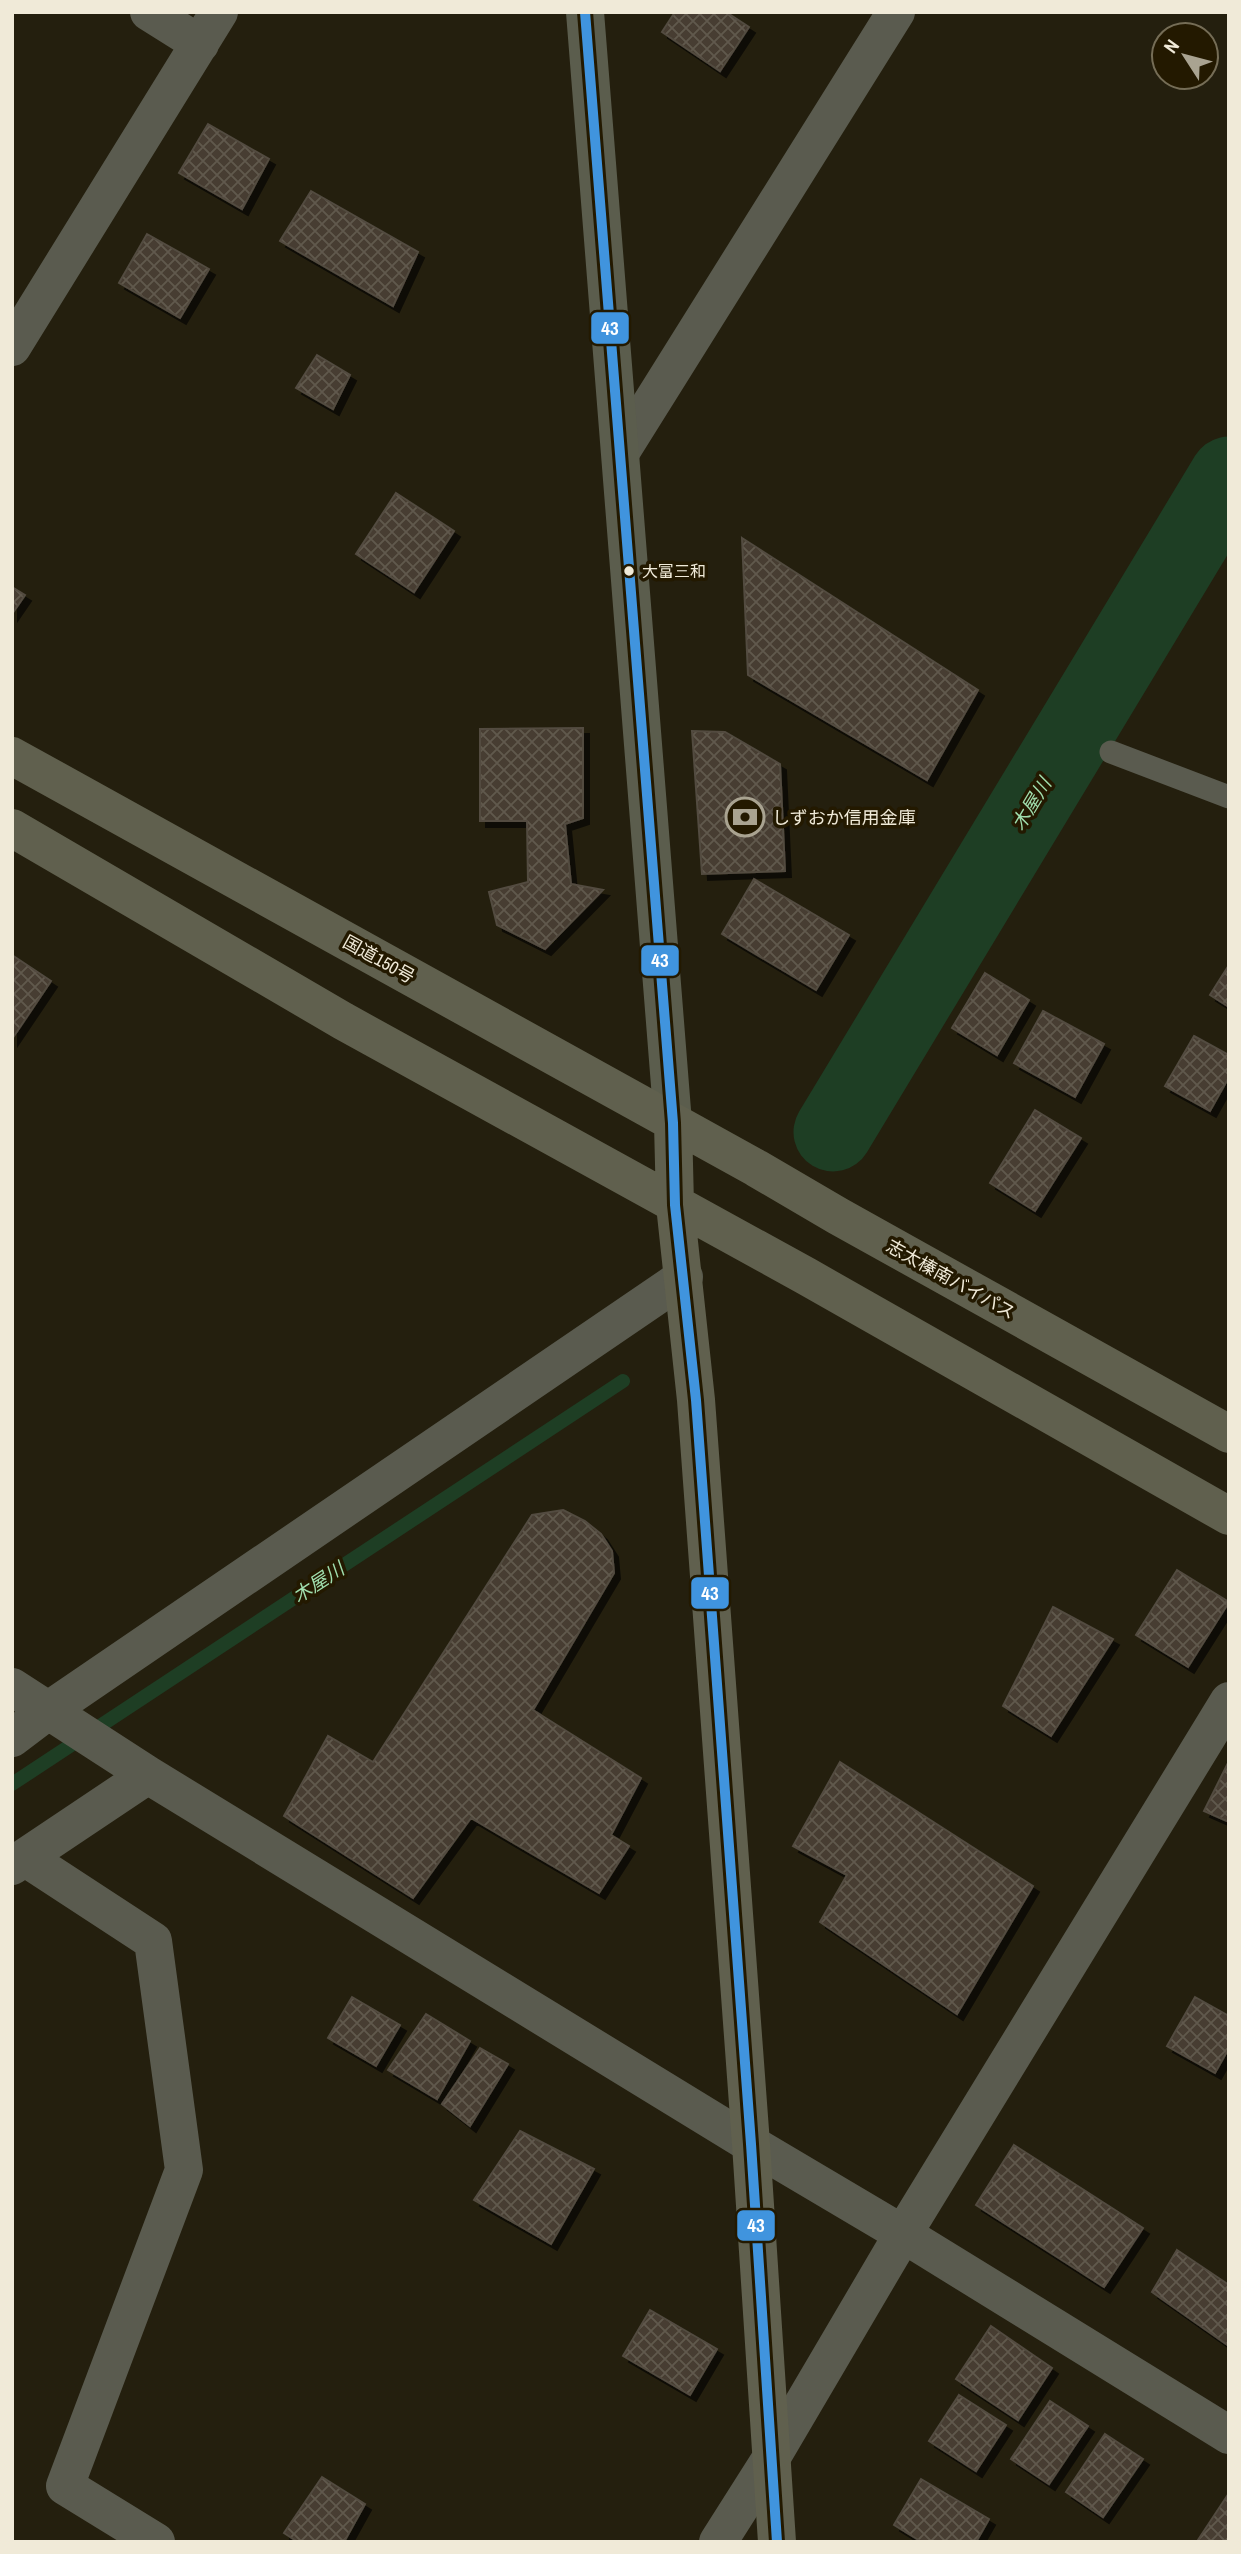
<svg xmlns="http://www.w3.org/2000/svg" width="1241" height="2554" font-family="'Archivo Narrow','Noto Sans JP',sans-serif">
<defs>
<pattern id="building-cross-hatch" width="8" height="8" patternUnits="userSpaceOnUse" patternTransform="scale(1.75)"><rect width="8" height="8" fill="#463d30"/><path d="M0 0l8 8M0 8l8-8" fill="none" stroke="#61594d"/></pattern>
<filter id="shadow"><feDropShadow dx="6" dy="6" stdDeviation="0" flood-color="#0009"/></filter>
</defs>
<rect width="100%" height="100%" fill="#241f0e"/>
<g fill="none" stroke-linecap="round" stroke-linejoin="round">
<path stroke="#1e3e24" stroke-width="14" d="M12 1784 623 1381"/>
<path stroke="#1e3e24" stroke-width="79" d="M833 1132 1229 476"/>
</g>
<path fill="url(#building-cross-hatch)" stroke="#524b40" stroke-width="2" filter="url(#shadow)" d="M675 12H726L749 27 720 71 662 32Z
M208 124 269 159 242 209 179 173Z
M311 191 418 252 393 306 280 241Z
M147 234 209 269 180 318 119 283Z
M317 355 350 375 333 409 296 388Z
M396 493 454 531 414 592 356 554Z
M742 538 978 690 927 780 748 675Z
M12 587 25 595 12 614Z
M583 728V818L565 824 571 884 603 890 545 949 497 925 489 892 528 882 527 821H480V729Z
M692 731 725 732 780 764 785 871 702 874Z
M754 879 849 935 816 990 722 934Z
M12 955 51 981 12 1039Z
M1229 965V1007L1210 995Z
M985 973 1029 1000 997 1055 952 1028Z
M1043 1011 1104 1044 1075 1097 1014 1063Z
M1194 1036 1229 1055V1077L1210 1111 1165 1086Z
M1035 1110 1081 1138 1035 1211 990 1183Z
M563 1510 585 1521 601 1534 612 1551 614 1573 533 1710 641 1778 611 1835 629 1846 599 1893 471 1818 413 1898 284 1816 328 1736 373 1762 532 1515Z
M1177 1570 1229 1602 1188 1667 1136 1635Z
M1053 1607 1113 1639 1051 1736 1003 1706Z
M1229 1761V1822L1204 1811Z
M840 1762 1033 1886 957 2014 820 1922 847 1875 793 1846Z
M352 1997 400 2025 376 2066 328 2038Z
M1195 1997 1229 2016V2048L1215 2073 1167 2046Z
M426 2014 470 2041 437 2099 388 2070Z
M480 2048 508 2064 470 2126 442 2104Z
M520 2131 594 2169 551 2244 474 2200Z
M1014 2145 1143 2228 1104 2287 976 2205Z
M1177 2250 1229 2285V2346L1152 2292Z
M650 2310 717 2349 690 2395 623 2356Z
M991 2326 1052 2368 1018 2420 956 2379Z
M959 2395 1006 2425 976 2471 929 2441Z
M1050 2401 1088 2426 1049 2484 1011 2459Z
M1105 2434 1143 2459 1103 2517 1066 2492Z
M322 2477 365 2504 344 2542H298L284 2533Z
M921 2479 989 2519 976 2542H922L894 2525Z
M1229 2493V2542H1201L1198 2540Z"/>
<g fill="none" stroke-linecap="round" stroke-linejoin="round">
<path stroke="#5a5b4f" stroke-width="23" d="M1111 752 1229 797"/>
<path stroke="#5a5b4f" stroke-width="38" d="M149 12 200 44
M12 347 219 12
M622 450 896 12
M12 1687 148 1775 751 2144 903 2234 1229 2435
M12 1738 49 1710 684 1277
M26 1858 153 1941 184 2170 65 2486 156 2542
M12 1866 148 1775
M718 2542 770 2460 903 2234 1229 1701"/>
<path stroke="#5b5d4d" stroke-width="38" d="M585 12 673 1123"/>
<path stroke="#60604e" stroke-width="38" d="M12 756 756 1168 838 1216 1229 1434
M12 828 343 1021 806 1276 1229 1516
M673 1123 675 1205 696 1400 751 2144 777 2542"/>
<defs>
<path id="bus-1" d="M585 12 673 1123 675 1205 696 1400 751 2144 777 2542"/>
</defs>
<use href="#bus-1" stroke="#231900" stroke-width="16"/>
<use href="#bus-1" stroke="#4094de" stroke-width="10"/>
</g>
<defs>
<symbol id="bank-ring" viewBox="-11 -11 22 22"><circle r="9.5" fill="#231900" stroke="#a9a391" stroke-width="1.5"/><path d="M-6-4H6V4H-6ZM0-2.3a2.3 2.3 0 1 0 0 4.6a2.3 2.3 0 1 0 0-4.6Z" fill="#a9a391"/></symbol>
</defs>
<g fill-rule="evenodd">
<use href="#bank-ring" x="723" y="795" width="44" height="44"/>
</g>
<circle fill="#f0ead8" stroke="#231900" stroke-width="2.5" cx="629" cy="571" r="6"/>
<g text-anchor="middle" dominant-baseline="central" stroke-width="7" stroke-linejoin="round" paint-order="stroke">
<g font-size="16" fill="#f0ead8" stroke="#231900" text-anchor="start">
<text x="642" y="571">大富三和</text>
</g>
<g font-size="18" fill="#f0ead8" stroke="#231900" text-anchor="start">
<text x="772" y="817">しずおか信用金庫</text>
</g>
<g font-size="18" fill="#f0ead8" stroke="#231900">
<text transform="translate(379 959) rotate(29)">国道150号</text>
<text transform="translate(951 1279) rotate(29)">志太榛南バイパス</text>
</g>
<g font-size="19" font-style="italic" fill="#a0dead" stroke="#231900">
<text transform="translate(1031 804) rotate(-59)">木屋川</text>
<text transform="translate(318 1582) rotate(-33)">木屋川</text>
</g>
</g>
<g stroke="#231900" stroke-width="2.5">
<rect x="590" y="311" width="40" height="34" rx="7" fill="#4094de"/>
<rect x="640" y="944" width="40" height="33" rx="7" fill="#4094de"/>
<rect x="690" y="1576" width="40" height="34" rx="7" fill="#4094de"/>
<rect x="736" y="2209" width="40" height="33" rx="7" fill="#4094de"/>
</g>
<g font-size="19" text-anchor="middle" font-weight="bold" fill="#fff">
<text x="610" y="335">43</text>
<text x="660" y="967">43</text>
<text x="710" y="1600">43</text>
<text x="756" y="2232">43</text>
</g>
<rect width="1241" height="2554" fill="none" stroke="#f0ead8" stroke-width="28"/>
<g transform="translate(1185 56) rotate(306)"><circle r="33" fill="#231900" stroke="#756d56" stroke-width="2"/>
<path d="M0-5L12 26L0 18L-12 26Z" fill="#a9a391"/>
<text y="-10" font-size="19" font-weight="bold" text-anchor="middle" fill="#f0ead8">N</text>
</g>
</svg>
